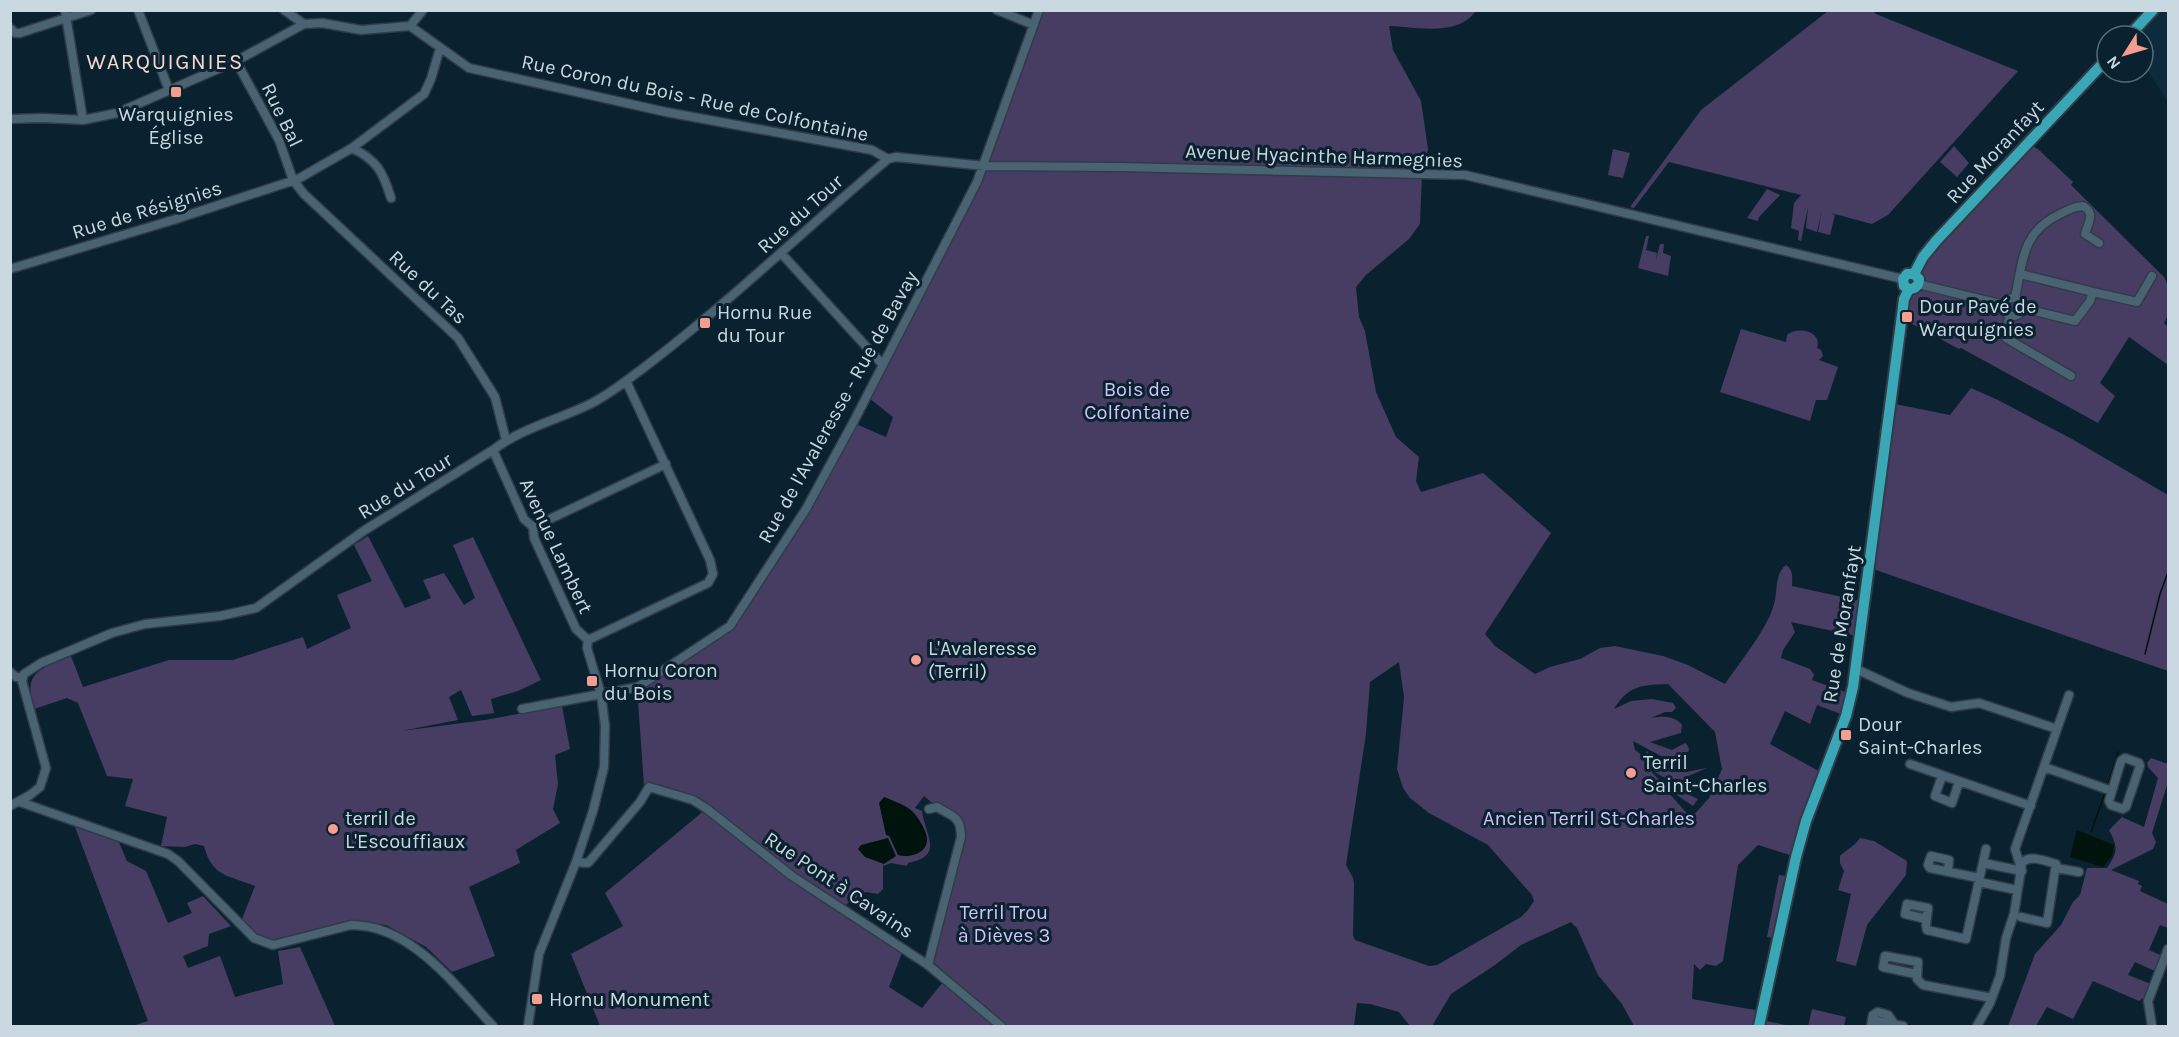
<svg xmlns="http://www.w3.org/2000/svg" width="2179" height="1037" font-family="Karla,sans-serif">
<rect width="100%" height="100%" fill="#0a222f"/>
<path fill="#0c2c3d" d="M2153 11H2168V102L2143 63V36H2129Z"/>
<path fill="#473c62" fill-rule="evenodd" d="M1039 11H1476C1457 37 1416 27 1389 26L1393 50 1421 101 1428 149 1422 173 1420 224 1409 239 1366 275 1356 287 1359 317 1365 331 1376 392 1396 437 1419 457 1416 481 1421 492 1483 473 1551 533 1485 634 1495 646 1535 674 1550 667 1580 659 1600 648 1615 646 1663 656 1688 665 1725 684C1740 662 1768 628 1774 604 1778 592 1774 574 1786 565 1794 570 1792 578 1792 586L1865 602 1861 637 1791 622 1795 632 1783 650 1781 658 1810 669 1814 675 1812 680 1851 694 1846 716 1817 705 1810 724 1785 711 1770 744 1824 774 1796 857 1758 845 1738 865 1723 961 1716 966 1706 964 1700 970 1694 964 1692 999 1755 1010 1762 1013 1761 1020 1791 1026H1634L1622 1004 1598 975 1577 928 1571 922 1521 945 1495 965 1451 994 1432 1026H1410L1399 1012 1370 1004 1357 1003 1354 1026H1004L930 965 966 836 938 808 924 796 915 808 922 811C925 835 945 856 908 863L907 866 891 863 883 866V889L878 894 866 892 842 907 795 876 696 801 644 786 637 687 733 628 809 512 856 424 886 437 893 417 869 398 980 184ZM1399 662 1404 697 1397 769 1403 788 1410 798 1429 813 1488 845 1532 895 1534 901 1528 910 1521 917 1437 965 1429 966 1355 940 1353 935 1354 884 1353 878 1346 865 1366 734 1370 682ZM1668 684 1715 732 1722 769 1709 798 1691 818 1668 792 1671 791 1693 806 1698 799C1682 791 1659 785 1650 769L1663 777 1706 788 1686 777 1707 768C1676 774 1669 777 1647 751L1643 756 1635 750 1633 741 1672 762 1689 751 1688 746 1685 743 1672 750 1650 742 1681 733 1682 725C1674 715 1662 716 1651 718L1665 712H1672L1676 708 1673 703 1652 699 1631 701 1614 709C1629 685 1642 685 1668 684ZM886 798 911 810 924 832 898 855 889 836Z
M1828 11H1873L1876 14 2018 71 1888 215 1872 224 1831 213 1835 215 1830 235 1818 232 1822 210 1817 232 1806 228 1808 207 1801 241 1798 240 1799 231 1791 228 1794 203 1801 195 1669 162 1634 208 1630 207 1701 110Z
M2028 143 2039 150 2073 182 2071 185 2164 277C2171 288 2172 312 2164 323L2168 327V365L2129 337 2100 383 2115 396 2098 423 1961 348 1959 349 1901 318 1904 299 1916 289H1924L1918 268Z
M1954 146 1969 163 1957 177 1940 162Z
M1613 149 1630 153 1623 178 1608 175Z
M1767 189 1780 195 1759 217 1758 221 1747 218Z
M1646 236H1649L1646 250 1657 253 1656 260 1660 244H1664L1663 253 1671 256 1668 276 1638 268Z
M1741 329 1786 342 1787 335C1797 326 1823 331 1817 348L1821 350 1823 356 1819 360 1838 367 1827 400H1816L1810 421 1720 392Z
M1971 388 1998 400 2072 439 2168 495V671L1873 569 1890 403 1950 415Z
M368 536 405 608 431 598 423 580 444 573 464 605 475 598 453 545 473 537 541 680 518 691 491 699 494 713 472 716 461 690 449 697 458 720 401 731 485 720 562 706 570 749 555 755 558 784 553 809 560 823 516 850 520 863 469 887 495 956 452 972 426 947 386 925 349 921 276 939C258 940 253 932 242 919L255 886C228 875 212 877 204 846L195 844 185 847 161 846 167 817 125 806 133 779 107 776 78 703 67 698 34 709C22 671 41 669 71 656L83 687 169 660H233L303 637 307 649 351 628 337 595 372 581 354 545Z
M2151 758 2168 764V782L2152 833 2156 842 2153 849 2111 870 2139 881 2138 884 2142 886 2140 891 2168 904V928L2160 925 2149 950 2165 957 2159 973 2135 962 2128 975 2151 984 2146 996 2139 1001 2093 981 2073 1019 2047 1007 2036 1026H2008L2035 954 2061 925 2073 902 2080 895 2087 868H2107C2118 852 2118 847 2109 830L2122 817 2144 827 2158 778 2148 767 2147 763Z
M706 809 903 950 889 987 922 1008 944 981 998 1026H600L571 954 623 926 605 893Z
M75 827 117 838 127 861 146 871 168 923 192 913 187 903 203 896 231 926 209 934 208 946 183 956 188 968 220 956 235 997 283 984 278 951 300 947 335 1026H132L148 1021Z
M1860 838 1874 841 1907 861 1906 875 1867 925 1856 966 1836 961 1851 894 1838 890 1844 871 1840 863V856C1847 849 1854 847 1860 838Z
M1779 875 1792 877 1779 939 1767 937Z
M1812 1009 1846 1017 1844 1026H1808Z"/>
<path fill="#00130d" d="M884 797C893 801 907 805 914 813 919 819 926 830 927 838 928 854 909 858 898 855L890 836 886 835 879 803Z
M2077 830 2114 845 2112 856 2103 867 2070 857Z
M888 838 896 856 884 864 865 857 858 849 861 845Z"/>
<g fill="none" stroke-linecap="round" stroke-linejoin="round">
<path stroke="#00130d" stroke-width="1.5" d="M2145 654 2160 594 2168 572
M2108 785 2118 752
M2091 832 2105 793"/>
<defs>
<path id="minor" d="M65 10 83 120
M138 10 169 90
M284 10 304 24
M997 10 1034 25
M410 26 469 68 666 112 872 150 888 159
M410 26 423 10
M10 28 15 33H20L91 10
M236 61 279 140 293 180 304 194 458 338 495 397 506 440
M10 119 42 118 83 120 117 113 236 61 304 24 322 23 361 30 410 26
M352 148C377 160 383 172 391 198
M781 253 883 365
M10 269 173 220 298 179 352 148 424 94 431 79 440 48
M2020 274 2093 292
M1918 284 2004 305
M2004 307a9 9 0 1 1 18 0a9 9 0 1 1-18 0Z
M2015 298C2023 260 2022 232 2060 214 2068 210 2075 206 2083 206 2096 213 2088 223 2085 234L2099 243
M2022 308 2075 321 2090 301 2093 292 2137 302 2152 276
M2010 316 2005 331 2006 338 2071 376
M493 450 524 519 533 527 534 538 576 629 588 640 587 648 601 694 605 726 604 767 593 811 576 862 539 954 528 1026
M533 527 666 464
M588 640 708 583 713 574 710 560 626 381
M1856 669 1908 693 1951 707 1979 703 2057 729
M10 672 16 677H22
M522 709 638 687 730 626 806 509 854 421 977 182 1039 10
M1910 764 2031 806
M2044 767 2112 791 2109 801 2111 805 2123 809 2126 807 2140 766 2139 763 2125 758 2121 761 2112 791
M1942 776 1935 796 1952 803 1959 782
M20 802 168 854 178 861 254 938 273 945 351 925C412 925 455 986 493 1026
M10 806 30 795 40 787 46 768 22 681 24 674 41 663 112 633 145 624 220 616 256 608 365 530 493 450C520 429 557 420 588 405 601 399 615 389 626 381 719 313 801 232 888 159L896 157 985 166 1119 167 1465 175 1903 279
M576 862 588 863 640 802 649 787 693 800 707 809 792 876 928 965 1001 1026
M1983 863 2022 871 2015 849 2069 695
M2056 868 2079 872
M1948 871 1949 860 1931 856 1928 865 1930 868 1979 878
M1979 882 2017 890
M1926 919 1905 914 1907 904 1928 908 1926 925 1927 930 1966 939 1986 849
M928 965 961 837C961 816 953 817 937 807L929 809
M1916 974 1883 967 1885 956 1918 962 1917 979 1923 985 1992 998
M1872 1020 1873 1015 1878 1012 1888 1015 1895 1025
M1871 1026 1872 1020 1903 1026
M1977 1026 1990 1003 2000 976 2006 938 2014 914 2022 863C2030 854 2045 861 2056 864L2047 923 2021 917
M2152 1026 2148 1001 2168 949"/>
<path id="major" d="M2129 36 2153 10
M1914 274 1923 257 1936 241 2107 59
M1909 289 1904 286 1903 279 1907 274H1914
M1909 289C1915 289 1919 286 1919 279L1914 274
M1759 1026 1796 857 1806 821 1846 716 1853 687 1902 315 1904 299 1909 289"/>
</defs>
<use href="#minor" stroke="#303c47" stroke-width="11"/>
<use href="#major" stroke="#303c47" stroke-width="14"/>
<use href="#minor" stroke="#4a6372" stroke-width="8"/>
<use href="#major" stroke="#3aa7b6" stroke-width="10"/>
</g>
<g fill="#f59d8e" stroke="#0a222f" stroke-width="2">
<rect x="170" y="86" width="12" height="12" rx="3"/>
<rect x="1901" y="311" width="12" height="12" rx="3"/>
<rect x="699" y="317" width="12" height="12" rx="3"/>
<circle cx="916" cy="660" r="6"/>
<rect x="586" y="675" width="12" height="12" rx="3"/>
<rect x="1840" y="729" width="12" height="12" rx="3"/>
<circle cx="1631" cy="773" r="6"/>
<circle cx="333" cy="829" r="6"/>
<rect x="531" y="993" width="12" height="12" rx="3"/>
</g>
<g text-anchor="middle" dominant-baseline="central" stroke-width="6" stroke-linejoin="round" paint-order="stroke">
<g font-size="20" fill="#cad8e1" stroke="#0a222f">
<text transform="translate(695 98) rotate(12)">Rue Coron du Bois - Rue de Colfontaine</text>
<text transform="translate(282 115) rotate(64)">Rue Bal</text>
<text transform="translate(1995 152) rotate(-47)">Rue Moranfayt</text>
<text transform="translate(1324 156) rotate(2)">Avenue Hyacinthe Harmegnies</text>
<text transform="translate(147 210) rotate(-17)">Rue de Résignies</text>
<text transform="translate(800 214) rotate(-42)">Rue du Tour</text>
<text transform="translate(428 287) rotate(43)">Rue du Tas</text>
<text transform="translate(838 407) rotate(-61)">Rue de l'Avaleresse - Rue de Bavay</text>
<text transform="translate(405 486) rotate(-32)">Rue du Tour</text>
<text transform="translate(556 546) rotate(65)">Avenue Lambert</text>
<text transform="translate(1842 624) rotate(-81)">Rue de Moranfayt</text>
<text transform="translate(839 885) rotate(34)">Rue Pont à Cavains</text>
</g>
<g font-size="20" fill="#cad8e1" stroke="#0a222f" text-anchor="start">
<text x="176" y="114" text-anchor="middle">Warquignies<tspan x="176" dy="23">Église</tspan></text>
<text x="1919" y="306">Dour Pavé de<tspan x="1919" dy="23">Warquignies</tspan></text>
<text x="717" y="312">Hornu Rue<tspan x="717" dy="23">du Tour</tspan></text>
<text x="928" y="648">L'Avaleresse<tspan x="928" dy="23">(Terril)</tspan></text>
<text x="604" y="670">Hornu Coron<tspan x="604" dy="23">du Bois</tspan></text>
<text x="1858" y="724">Dour<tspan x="1858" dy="23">Saint-Charles</tspan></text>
<text x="1643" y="762">Terril<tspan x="1643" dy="23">Saint-Charles</tspan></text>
<text x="345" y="818">terril de<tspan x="345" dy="23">L'Escouffiaux</tspan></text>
<text x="549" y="999">Hornu Monument</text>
</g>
<g font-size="20" fill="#d2c3f9" stroke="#0a222f">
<text x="1137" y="389">Bois de<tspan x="1137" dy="23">Colfontaine</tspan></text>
<text x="1589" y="818">Ancien Terril St-Charles</text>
<text x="1004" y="912">Terril Trou<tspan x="1004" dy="23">à Dièves 3</tspan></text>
</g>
<g font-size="22" letter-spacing="1.5" fill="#f9d6d0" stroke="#0a222f">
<text x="165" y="62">WARQUIGNIES</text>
</g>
</g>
<rect width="2179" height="1037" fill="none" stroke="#cad8e1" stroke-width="24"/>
<g transform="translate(2125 54) rotate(233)"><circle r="28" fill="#0a222f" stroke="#576b76" stroke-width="1.5"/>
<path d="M0-4.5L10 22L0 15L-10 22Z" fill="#f59d8e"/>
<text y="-9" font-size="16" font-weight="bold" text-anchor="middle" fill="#cad8e1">N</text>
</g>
</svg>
